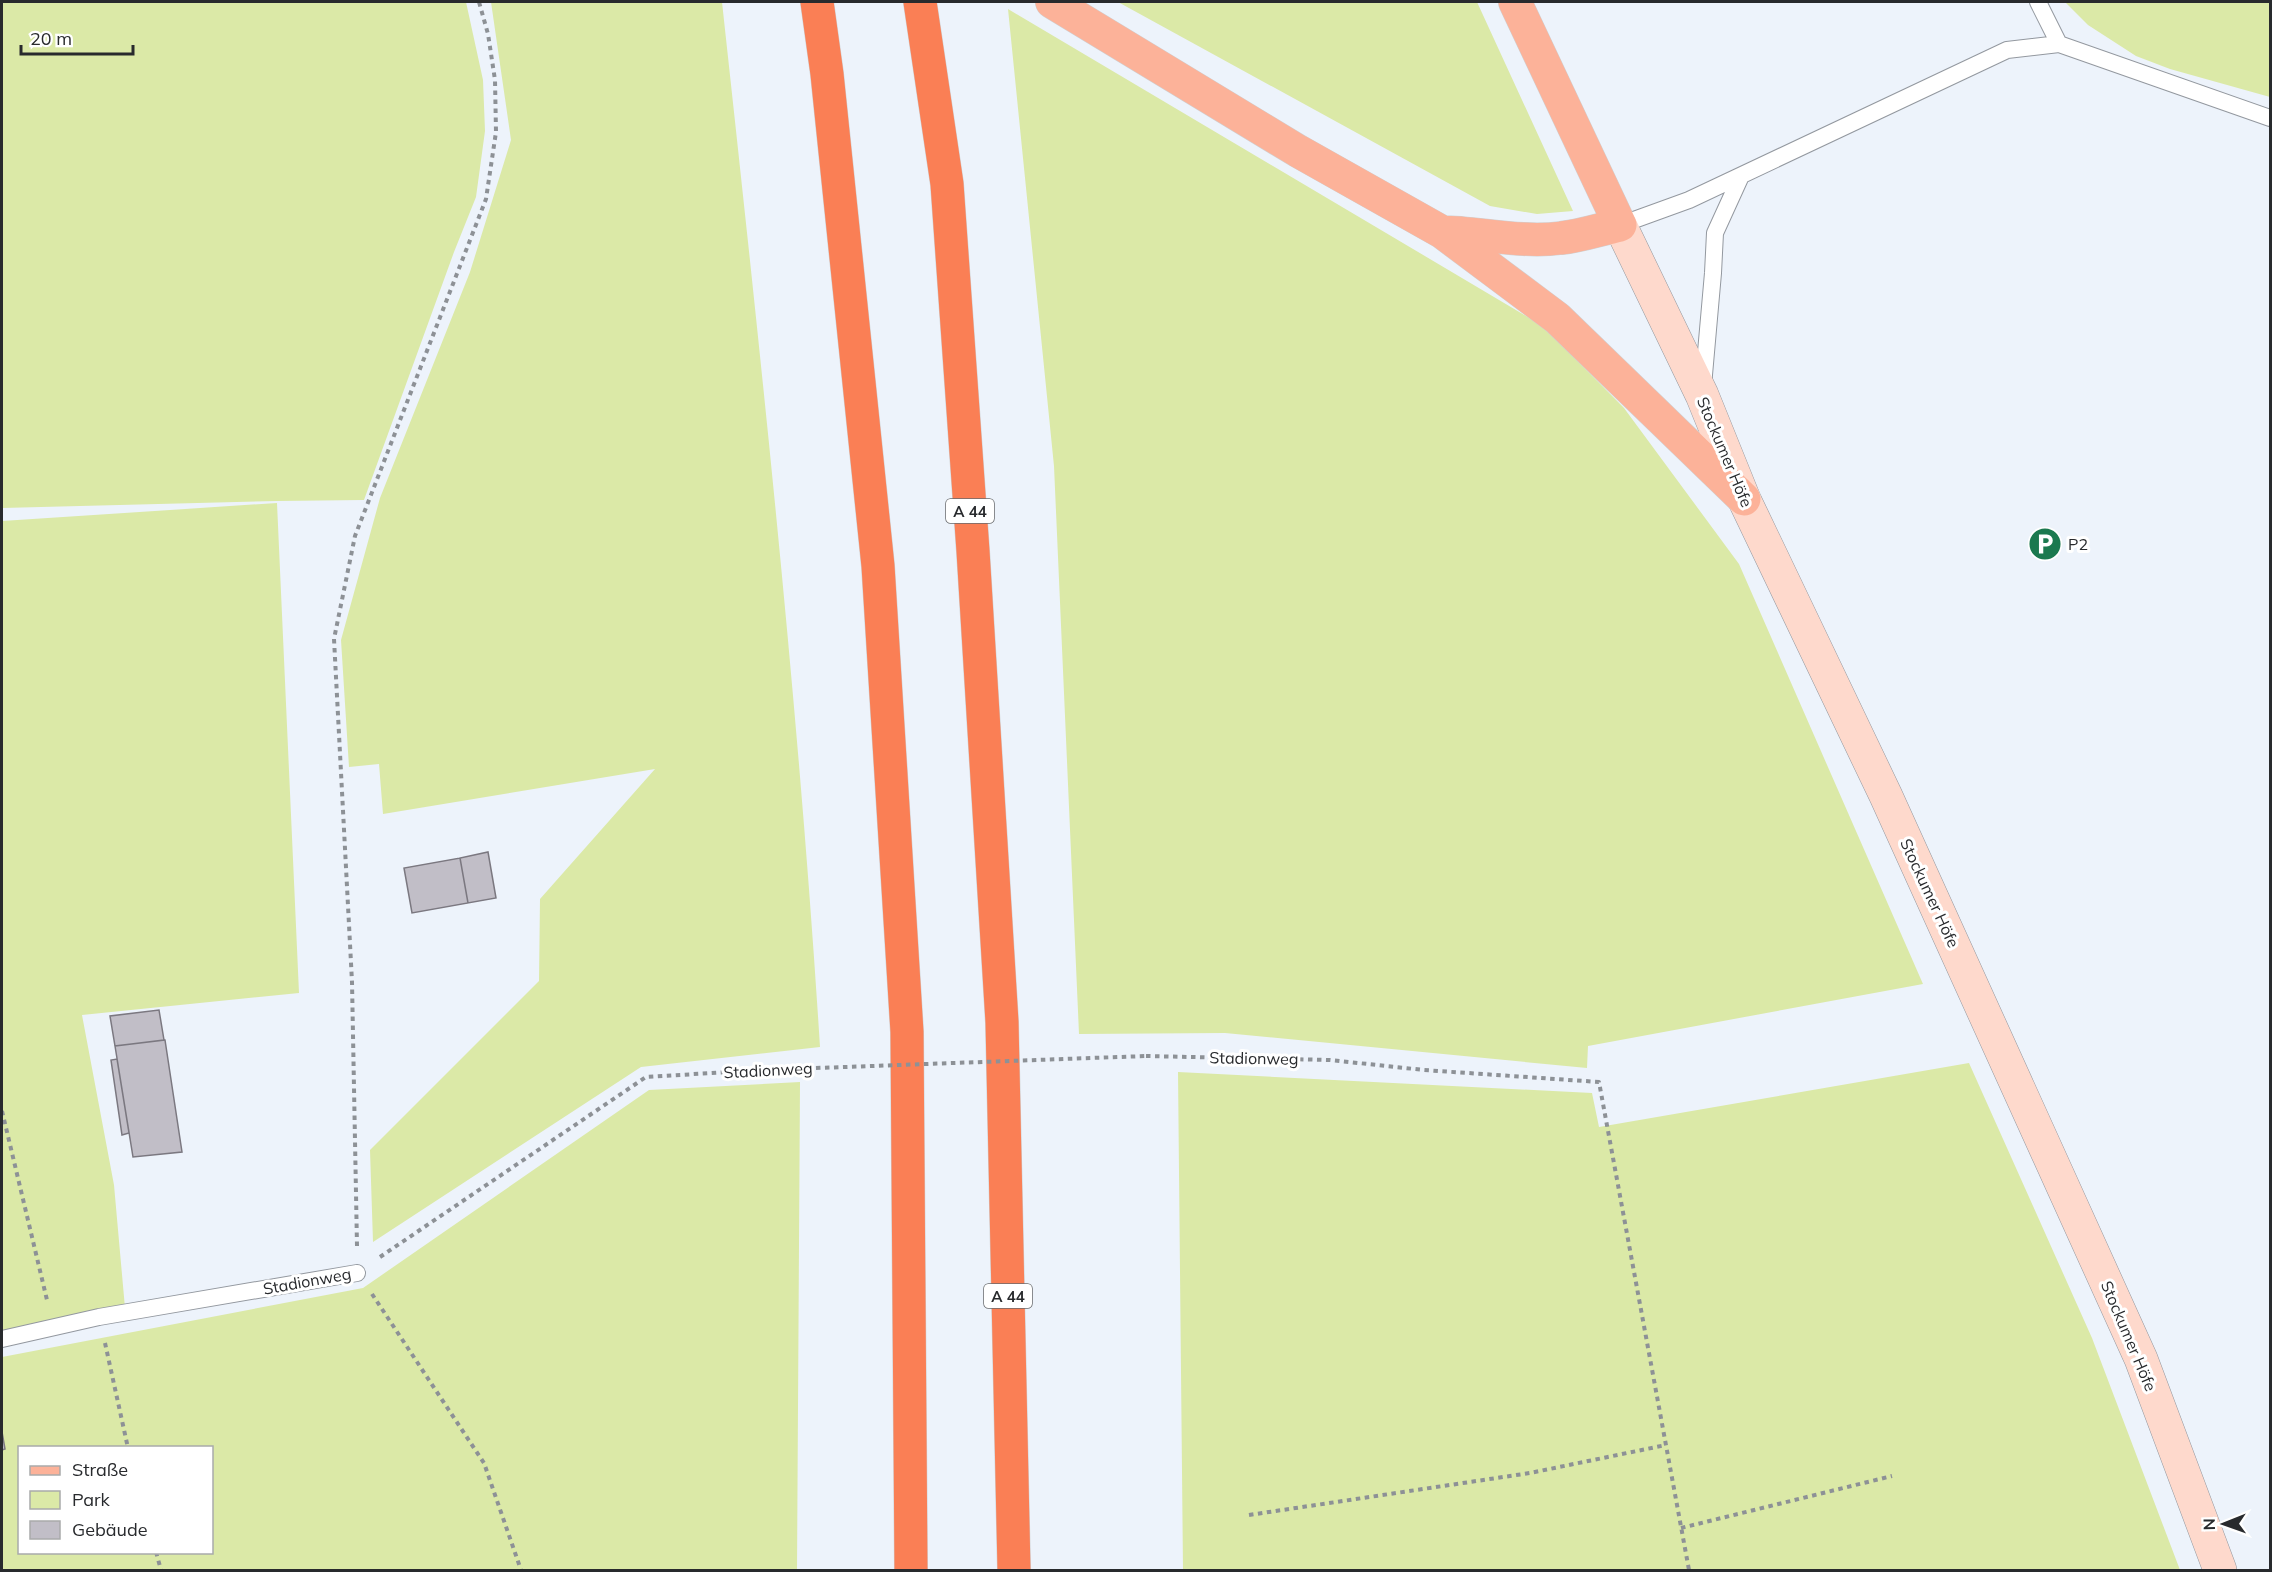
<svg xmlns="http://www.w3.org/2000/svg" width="2272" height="1572" font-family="Mulish,sans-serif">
<rect width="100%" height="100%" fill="#edf3fb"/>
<path fill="#dbe9a7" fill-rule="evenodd" d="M2 2H466L483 80 485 131 476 197 454 252 364 500 277 501 2 508Z
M491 2H722C760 350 798 698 820 1047L641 1067 373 1242 370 1150 539 981 540 899 655 769 383 814 379 764 349 767 341 640 380 498 470 272 511 140Z
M1118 2H1477L1573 211 1537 214 1490 206Z
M2065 2H2270V97L2170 69 2136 56 2088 25Z
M1008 9 1543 326 1624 408 1739 564 1923 984 1588 1046 1587 1068 1225 1033 1079 1034 1054 466Z
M277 503 299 993 82 1015 114 1185 125 1308 2 1333V521Z
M1969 1063 2092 1338 2180 1570H1183L1178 1072 1592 1093 1599 1127Z
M800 1082 797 1570H2V1357L363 1288 649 1090ZM20 1448H212V1552H20Z"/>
<path fill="#c1bec7" stroke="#7b7880" stroke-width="1.5" d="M488 852 496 898 468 903 460 858Z
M460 858 468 903 412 913 404 868Z
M159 1010 164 1040 115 1046 110 1016Z
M165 1040 182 1152 133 1157 115 1046Z
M117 1059 129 1133 122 1135 111 1060Z
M2 1432 5 1449 2 1450Z"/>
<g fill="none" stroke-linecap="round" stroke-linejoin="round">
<defs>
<path id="lane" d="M2038 2 2059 44
M1620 225 1689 200 2007 50 2059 44 2270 118
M1703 386 1713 273 1715 233 1741 176
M2 1339 99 1317 357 1273"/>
<path id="secondary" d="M1620 225 1702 395 1744 499 1886 796 2141 1359 2220 1570"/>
<path id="primary" d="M1052 2 1298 151 1442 232 1557 318 1744 499
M1442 232C1481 233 1521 243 1561 238 1581 236 1601 229 1620 225L1515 2"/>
<path id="highway" d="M817 2 827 74 878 566 907 1032 911 1570
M920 2 947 184 973 551 1002 1022 1014 1570"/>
</defs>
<use href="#lane" stroke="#93989f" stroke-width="18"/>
<use href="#secondary" stroke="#93989f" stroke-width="34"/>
<use href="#primary" stroke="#d0d0d1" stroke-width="34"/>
<use href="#highway" stroke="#d0d0d1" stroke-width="34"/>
<path stroke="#8d9196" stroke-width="4" stroke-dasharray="4.5 4.5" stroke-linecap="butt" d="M1146 1056 1330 1060 1424 1070 1599 1082 1689 1570
M2 1111 47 1300
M357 1246 352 982 334 639 355 536 486 199 496 132 495 80 488 34 479 2
M380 1257 646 1077 762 1070
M372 1294 484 1463 521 1570
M105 1343 128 1448
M1249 1515 1530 1473 1666 1445
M1681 1528 1892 1476
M156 1552 161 1570"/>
<use href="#lane" stroke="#fff" stroke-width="16"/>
<use href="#secondary" stroke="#fed9cc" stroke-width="33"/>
<use href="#primary" stroke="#fcb299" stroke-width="33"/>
<use href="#highway" stroke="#fa7f55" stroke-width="33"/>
<path stroke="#8d9196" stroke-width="4" stroke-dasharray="4.5 4.5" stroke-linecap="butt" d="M762 1070 1146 1056"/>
</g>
<defs>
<symbol id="parking-disc" viewBox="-11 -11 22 22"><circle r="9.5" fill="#1b794f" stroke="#fff"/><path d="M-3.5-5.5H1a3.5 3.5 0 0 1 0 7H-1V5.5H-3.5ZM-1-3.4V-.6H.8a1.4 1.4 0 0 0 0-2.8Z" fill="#fff"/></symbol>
</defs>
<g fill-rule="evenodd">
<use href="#parking-disc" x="2026" y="525" width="38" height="38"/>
</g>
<g text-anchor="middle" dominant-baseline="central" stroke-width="6" stroke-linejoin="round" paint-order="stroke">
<g fill="#fff" stroke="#686a6c" stroke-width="1.5">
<rect x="946" y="499" width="48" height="24" rx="4.5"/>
<rect x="984" y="1284" width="48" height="24" rx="4.5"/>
</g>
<g font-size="15" font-weight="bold" fill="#282a2d">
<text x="970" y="511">A 44</text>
<text x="1008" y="1296">A 44</text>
</g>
<g font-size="16" fill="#282a2d" stroke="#fff">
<text transform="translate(1725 452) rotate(67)">Stockumer Höfe</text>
<text transform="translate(1930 893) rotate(65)">Stockumer Höfe</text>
<text transform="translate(1254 1058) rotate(1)">Stadionweg</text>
<text transform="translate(768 1070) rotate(-3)">Stadionweg</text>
<text transform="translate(307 1281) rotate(-10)">Stadionweg</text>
<text transform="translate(2129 1336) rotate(67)">Stockumer Höfe</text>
</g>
<g font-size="16" fill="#282a2d" stroke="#fff" text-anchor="start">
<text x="2068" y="544">P2</text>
</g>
</g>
<rect width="2272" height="1572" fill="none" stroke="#282a2d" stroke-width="6"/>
<rect x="18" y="1446" width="195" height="108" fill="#ffffff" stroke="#a9aaab" stroke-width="1.5"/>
<rect x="30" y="1466" width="30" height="9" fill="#fcb299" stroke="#a9aaab" stroke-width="1.5"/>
<text x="72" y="1476" font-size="18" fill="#282a2d">Straße</text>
<rect x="30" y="1491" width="30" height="18" fill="#dbe9a7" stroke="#a9aaab" stroke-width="1.5"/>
<text x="72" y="1506" font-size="18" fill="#282a2d">Park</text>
<rect x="30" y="1521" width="30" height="18" fill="#c1bec7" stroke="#a9aaab" stroke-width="1.5"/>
<text x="72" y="1536" font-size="18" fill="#282a2d">Gebäude</text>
<g transform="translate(2224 1524) rotate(269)" stroke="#ffffff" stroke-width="4.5" paint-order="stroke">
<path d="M0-4.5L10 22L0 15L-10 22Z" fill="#282a2d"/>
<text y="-9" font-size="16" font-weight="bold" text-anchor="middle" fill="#282a2d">N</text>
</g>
<path d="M21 45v9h112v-9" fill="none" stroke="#282a2d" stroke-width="3"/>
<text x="30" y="45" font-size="18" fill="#282a2d" stroke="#ffffff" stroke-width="4.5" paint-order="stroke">20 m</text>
</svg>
